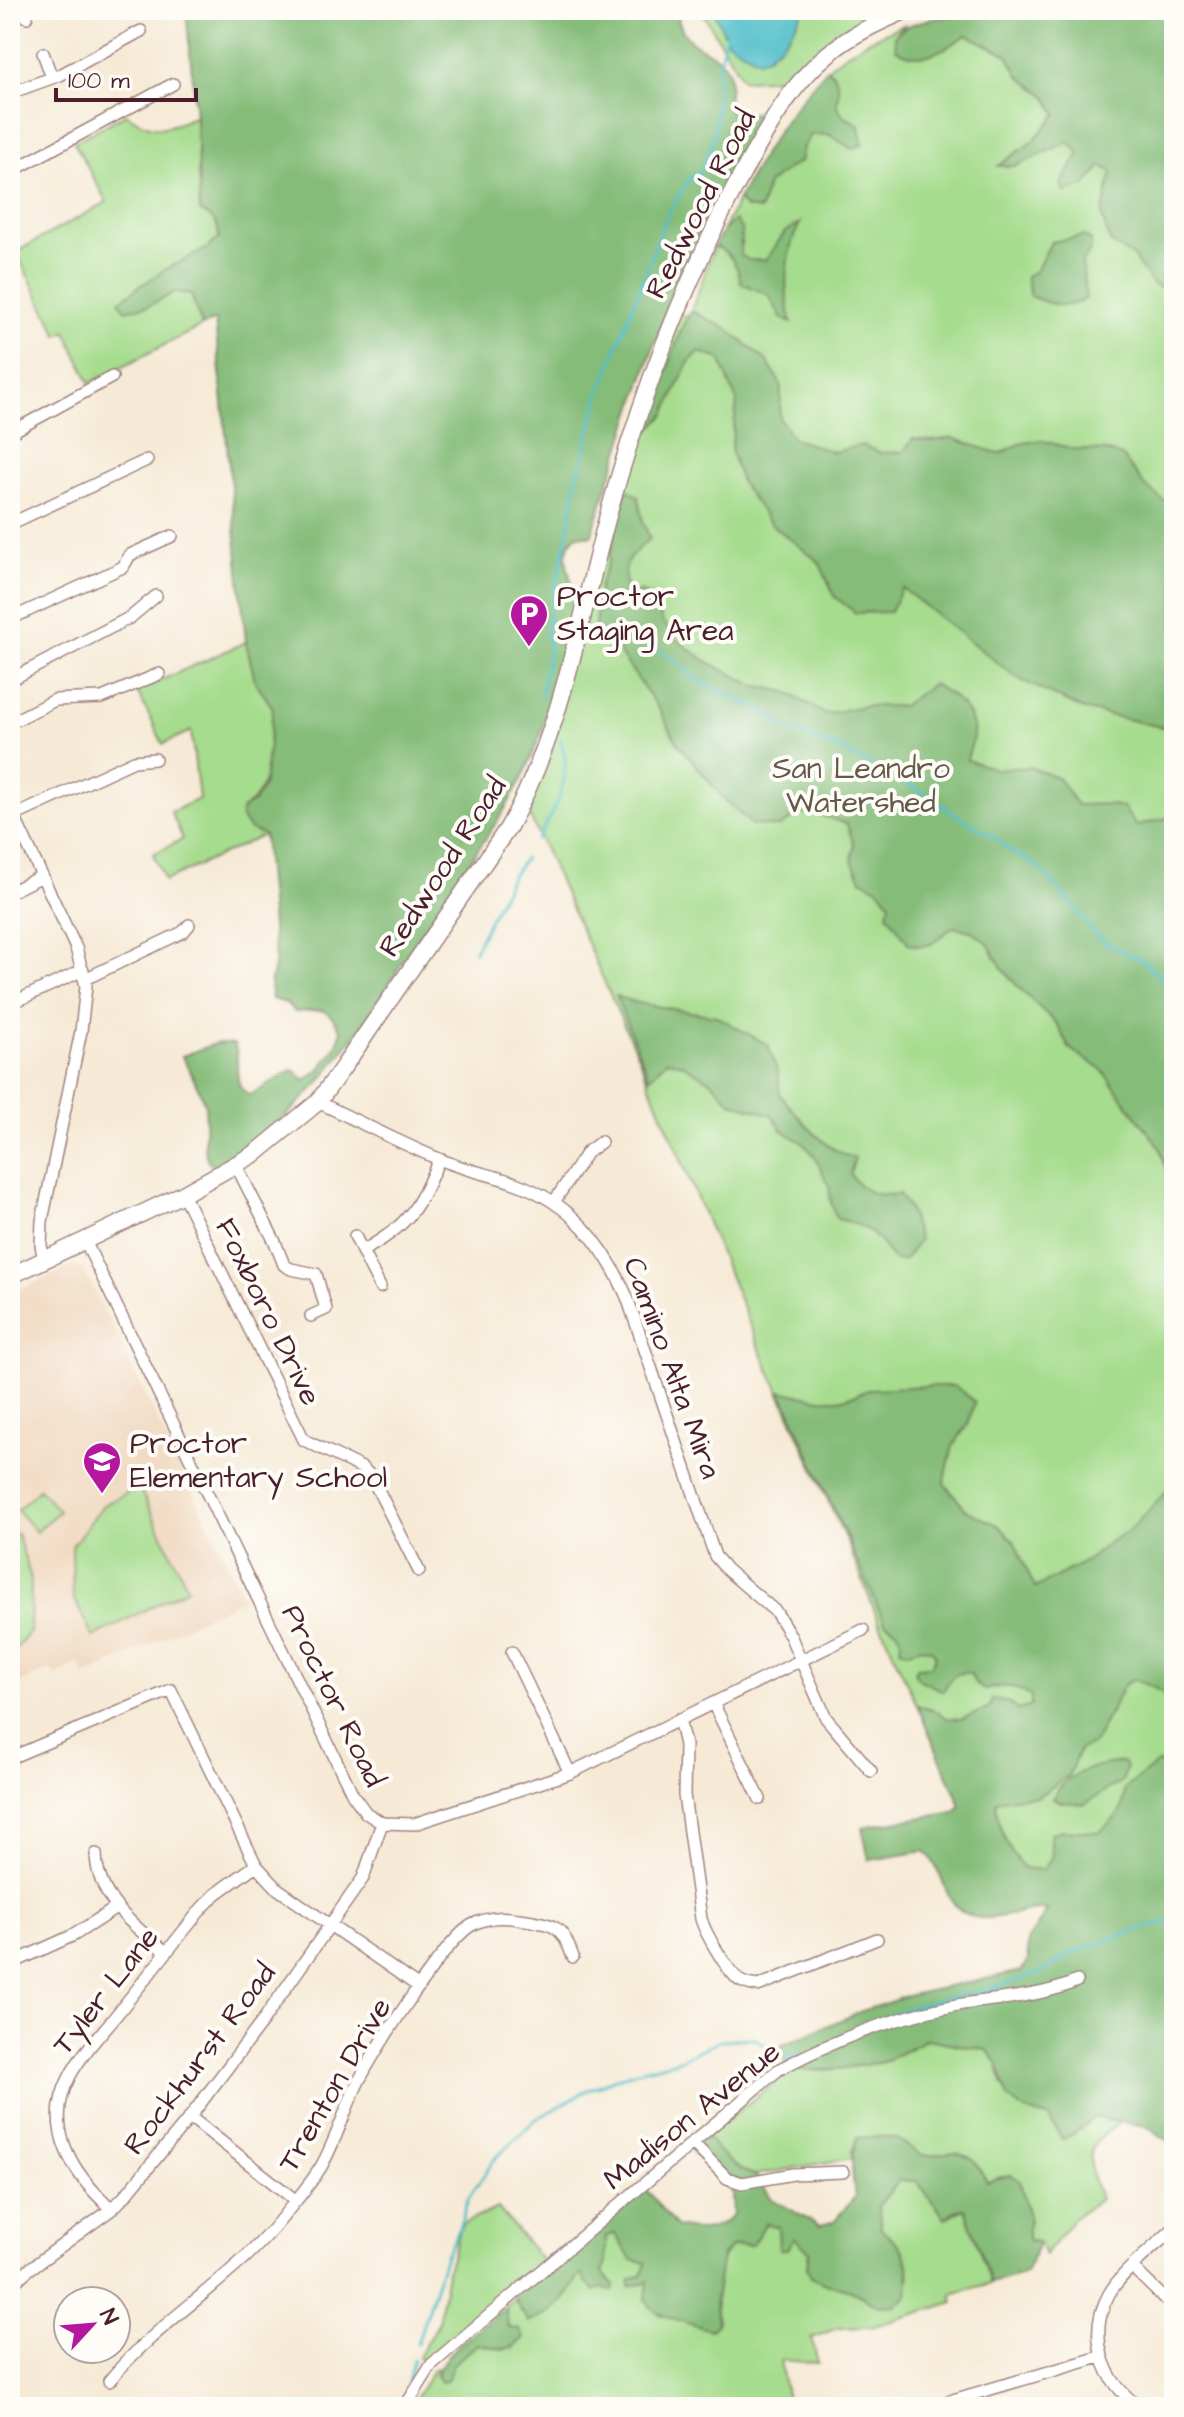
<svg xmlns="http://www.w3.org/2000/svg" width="1184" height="2417" font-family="'Architects Daughter',sans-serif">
<rect width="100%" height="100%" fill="#fdfcf7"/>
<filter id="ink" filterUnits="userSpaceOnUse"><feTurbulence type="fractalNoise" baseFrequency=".0125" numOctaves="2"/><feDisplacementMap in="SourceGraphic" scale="16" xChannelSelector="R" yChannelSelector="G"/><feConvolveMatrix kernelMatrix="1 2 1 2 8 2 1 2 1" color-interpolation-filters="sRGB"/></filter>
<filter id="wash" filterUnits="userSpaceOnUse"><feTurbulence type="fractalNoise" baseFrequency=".006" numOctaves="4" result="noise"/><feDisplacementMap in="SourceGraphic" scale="32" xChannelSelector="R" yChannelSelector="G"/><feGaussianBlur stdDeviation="1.8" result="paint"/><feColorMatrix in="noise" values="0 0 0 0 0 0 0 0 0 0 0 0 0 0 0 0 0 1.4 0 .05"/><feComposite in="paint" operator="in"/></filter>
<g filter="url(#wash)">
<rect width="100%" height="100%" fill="#f6ead6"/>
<path fill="#f0d6bc" d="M72 1266 83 1270 95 1291 244 1598 85 1676 79 1664 55 1676 51 1669 10 1688V1294Z"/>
<path fill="#a6dc8d" stroke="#787e5c" stroke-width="2" d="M701 10H880L858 19 788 78 743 80Z
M953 10H1174V1874L1013 1915 880 1624 849 1547 762 1354 637 1054 523 801 676 313 692 318 695 313 691 311 715 246 724 250 735 220 722 232 738 200 746 208 834 74 827 69C851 48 876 36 906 24L895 35 950 21 945 13Z
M126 114C154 134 166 129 196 116L200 211C213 218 219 222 219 238L208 248 136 288 148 306 175 292 191 294 202 326 90 383 66 331 58 335 16 252 107 202 74 142Z
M246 642 255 681 273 708C270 741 274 790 242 809L249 829 264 835 165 881 153 854 183 839 171 812 199 799 191 731 163 744 137 691Z
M139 1487 188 1588 93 1637 73 1597 72 1546 103 1505Z
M39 1489 59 1511 36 1532 17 1510Z
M17 1533 31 1579 30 1632 10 1656V1536Z
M927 2039 987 2050 998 2064 1002 2084 1025 2111 1048 2117 1074 2134 1094 2117 1120 2123C1082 2144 1087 2162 1100 2199L1074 2218 1045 2255 1038 2242 1029 2241C1026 2232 1028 2229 1029 2220 1029 2212 1021 2191 1019 2180L1010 2175 987 2181 972 2158 955 2153 923 2156 897 2140 852 2150V2158L755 2175C731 2169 721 2154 706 2136L791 2070H831L883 2062Z
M899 2180 917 2181 945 2218 965 2209 991 2283 952 2294 954 2302 871 2327 838 2328 811 2338 818 2363 780 2360 788 2407H747L742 2403 737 2407H410L434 2369 439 2368 436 2375 479 2344 500 2349 514 2347 506 2320V2307L514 2299 521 2312 540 2318C550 2312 560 2305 567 2296 573 2288 574 2280 583 2273L601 2287 614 2285 602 2272 606 2263V2235L616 2234C624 2251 627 2258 646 2263L642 2275 630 2280 639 2285 649 2281 646 2300 661 2315 717 2324C715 2304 713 2262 729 2249 745 2236 750 2243 765 2223L778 2227 779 2235 794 2237 809 2251 807 2268 825 2284 846 2288 879 2306 910 2277C907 2251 902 2245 881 2229L878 2206Z
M498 2208 544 2263 426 2363 418 2357 438 2323 448 2266 462 2224Z"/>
<path fill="#84bc78" stroke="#676e52" stroke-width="2" d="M186 10H681L678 19C681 27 684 36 691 41 703 51 719 54 727 68 735 82 724 97 730 112L738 115 763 112 715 199 683 266 655 342 591 536 577 535C552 555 578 585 578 609L538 741 524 775 502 814 409 951 363 1025 317 1085 288 1114 249 1147 217 1166 210 1164C198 1145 210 1124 204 1102 199 1087 189 1071 182 1056L217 1043 234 1044C242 1062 230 1084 249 1095 266 1089 276 1076 293 1070L305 1080C321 1071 338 1049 341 1031 327 1003 321 1011 295 1012L286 1003 272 999 270 985 275 961 264 835 249 829 241 817 242 809 254 802 264 784 273 708 255 681 246 642 215 320 202 326 191 294 175 292 148 306 125 310 119 301 164 270 208 248 219 238C219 222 213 218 200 211L196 116Z
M977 10H1174V294L1152 284 1132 256 1110 242 1102 216 1112 172 1102 166 1085 186 1065 192 1061 184 1080 153 1068 142 1016 166H998L1033 141 1057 114 1045 95 1020 77 1008 55 967 35C944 49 922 66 896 49L895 35C918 14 948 21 977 10Z
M827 69C840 78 840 90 836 104L843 116 858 124 863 144 852 149 830 135 812 134 803 147 800 162C787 167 779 177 768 184L760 210 746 208 738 200C763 152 790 108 827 69Z
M735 220 742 230 740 255 749 260H766L785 232 800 223C784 253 783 291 792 323L781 318 769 295 741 283C738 265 731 254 715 246L722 232Z
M1085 236 1091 241V250L1082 262 1086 298C1068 311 1049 304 1030 296L1026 276 1036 271 1051 242Z
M691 311 726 328 767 361 781 385 780 419 794 439 834 452 862 445 881 453 903 452 913 439 932 441 952 438 999 454 1020 444 1040 440 1073 449 1105 451 1122 456 1145 486 1164 501 1174 499V730L1082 709 1017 678 902 588 890 612 856 613 835 597 819 562 770 523 741 483 731 450 737 402 720 359 699 352 688 363 665 415 645 434 682 327Z
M629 490 638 496 643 522 650 539C625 558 620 567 629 598L640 591 650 596 663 622 676 639 706 661 753 685 787 692 825 714 864 706H902L932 684C950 693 969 706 973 727 975 737 969 751 967 760L996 769 1030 767 1058 778 1077 805 1105 804 1123 807 1136 826 1167 818 1174 810V1189L1171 1186 1160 1148 1102 1070 1069 1048 1057 1024 1018 987 1002 968 987 942 971 931 954 927C935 937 936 951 909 944L887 913 890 903 879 889 861 879 852 861 854 845 847 824 822 816 801 813 779 827 752 825 726 801 678 744 659 709 621 655 615 632 594 634 600 583 608 564 621 501Z
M616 996 637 1003 716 1016 768 1045 778 1074 780 1095C800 1117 825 1152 855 1158L850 1174C863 1193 876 1197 899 1194L909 1209 919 1240 905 1260 894 1261C878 1236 866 1224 837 1219L831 1203 829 1185 814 1155 803 1143 782 1130 772 1115 731 1102 712 1082 682 1064 667 1060 649 1078Z
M927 1386H955L975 1402 968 1424 953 1446 944 1483 967 1511 998 1525 1014 1541 1035 1588 1088 1560 1108 1543 1131 1529 1174 1483V1731L1173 1703 1160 1691 1135 1679 1125 1684 1094 1743 1080 1749 1068 1776 1037 1797H1021L996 1801C997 1825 1007 1850 1024 1868L1043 1870 1052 1856 1050 1833 1063 1830 1099 1832C1117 1817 1125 1813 1124 1789L1158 1763 1168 1765 1174 1775V2144L1146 2126 1094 2117 1074 2134 1062 2139 1048 2117 1025 2111 1008 2098 998 2064 987 2050 927 2039 883 2062 831 2070H791L776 2048 862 2011 911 1995 1022 1971 1028 1960 1027 1941 1048 1910C1018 1906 976 1936 952 1901 942 1885 939 1865 925 1851L869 1860 862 1827 956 1812 961 1806 917 1705 938 1712 946 1718 961 1719 990 1708 992 1699 1006 1701 1018 1710 1031 1706V1697C1014 1684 1004 1685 984 1690L975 1683 970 1673C954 1671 951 1678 943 1691L920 1680 915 1673 917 1667 931 1666 936 1656 932 1650 920 1647 909 1652 900 1649C903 1634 898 1629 885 1623L781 1391 820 1399H843L871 1389Z
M1123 1762 1127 1769 1122 1781 1084 1804 1061 1802 1053 1798C1066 1772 1095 1765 1123 1762Z
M706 2136C721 2154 731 2169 755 2175L772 2199 820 2226 834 2221 855 2197C853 2177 849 2157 857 2138L879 2136 897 2139 923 2156 955 2153 972 2158 987 2181 1011 2175 1020 2180C1021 2191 1029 2212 1029 2220 1029 2229 1026 2232 1029 2241L1038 2242 1026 2273 991 2283 965 2209 955 2211 945 2218 917 2181 900 2180 878 2206 881 2229C908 2250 911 2261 908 2296L895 2305 879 2306 846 2288 825 2284 811 2277 807 2268 809 2251 794 2238 787 2249H779L778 2227 766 2223 752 2245 732 2246 722 2256 715 2300 717 2324 711 2330C696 2324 651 2317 647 2301 645 2295 648 2287 648 2281L629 2287 630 2280 642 2275 646 2263 631 2259 615 2234 606 2236V2263L602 2272 614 2285 613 2291 601 2287 595 2291 586 2283 582 2274C574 2280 573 2288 567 2295 558 2308 544 2317 529 2322L514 2299 646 2189 676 2227C698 2232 717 2233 733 2214L732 2193 690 2149Z
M506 2307 508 2327 520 2330 524 2338C504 2356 501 2346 478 2344L453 2364 447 2381 440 2382 436 2375C444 2351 486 2324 506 2307Z"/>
<path fill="#50bec9" stroke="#4d6e7a" stroke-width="2" d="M713 10H803C797 25 784 45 771 52L768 57 758 60 728 42Z"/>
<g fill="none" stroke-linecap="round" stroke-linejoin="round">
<path stroke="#50bec9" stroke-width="3" d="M667 215 690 178 701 171 709 152 715 132 719 66 726 34
M621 629 677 662 701 682 761 710 787 728 846 752 932 797 951 812 996 838 1006 848 1039 868 1067 898 1094 933 1107 944 1141 960 1174 989
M541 697 549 649 546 628 569 529 576 485 600 392 666 219
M537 839C555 810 575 774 560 740
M474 951 511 877 524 859
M869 2024C888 2017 908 2007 927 2003 959 1995 1048 1979 1066 1955L1137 1930 1174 1920
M417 2344 445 2255 458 2232 468 2199 494 2160 535 2120 588 2090 630 2073 680 2060 720 2040 753 2038 785 2057 800 2053
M396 2407 406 2393 413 2359"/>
</g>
</g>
<g filter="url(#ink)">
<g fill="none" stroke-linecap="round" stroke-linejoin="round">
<defs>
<path id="minor" d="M23 10 27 17
M43 53 52 78
M10 93 60 75 141 31
M10 172 173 84
M10 433 112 377
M10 524 147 460
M10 619 123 567 130 555 172 536
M10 680 131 617 156 596
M10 723 55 700 102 698 159 674
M10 808 76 948 86 986 81 1031 42 1221 41 1245 44 1261
M14 816 134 761 155 759
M10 892 42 876
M85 979 183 932 189 925
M10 1004 83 970
M318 1102C358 1121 398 1142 439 1159 464 1170 490 1174 515 1183 571 1203 604 1244 627 1297L715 1556 727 1570 776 1612 790 1635 826 1718 871 1771
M236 1165 275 1242 284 1265 291 1269 316 1274 326 1309 311 1316
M183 1194 304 1440 362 1468 371 1476 419 1571
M554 1202 587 1152 601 1142
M355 1236 362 1251
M85 1241 353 1795 366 1813 382 1823 414 1824 570 1773 863 1630
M380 1287 362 1251C409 1226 419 1207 439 1159
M512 1652 570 1773
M713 1703 760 1799
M679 1719 685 1745 684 1795 701 1919C706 1935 727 1970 739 1980 745 1984 751 1985 758 1986L877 1939
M10 1758 171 1690 256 1865 278 1889 419 1987
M96 1854C97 1899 134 1926 166 1952
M10 1964 74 1935 116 1908
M190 2117 295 2200
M692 2142 727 2178 742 2183 793 2174 843 2172
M112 2209C73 2175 42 2128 70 2076 82 2053 102 2033 118 2013 146 1978 174 1943 202 1908L216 1894 256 1865
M1133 2268 1174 2308
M10 2286 28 2270 112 2209 125 2196 190 2117 262 2022 363 1878 382 1823
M109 2381C159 2320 233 2280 282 2218 295 2201 311 2184 322 2165 336 2140 344 2112 356 2087 370 2056 446 1939 472 1925 490 1915 507 1917 526 1920 556 1925 562 1926 573 1957
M405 2407 432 2364 778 2070C833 2040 896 2017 957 2005 997 1998 1040 1998 1077 1981
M929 2407 1100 2357
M1140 2407C1102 2382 1087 2334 1109 2294 1122 2271 1155 2247 1174 2228"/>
<path id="secondary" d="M10 1276 183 1194 256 1153 318 1102 344 1066 508 828C563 730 579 619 609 512 642 392 687 275 747 165 770 125 792 83 828 54 852 34 879 22 907 10"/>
</defs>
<use href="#minor" stroke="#a08480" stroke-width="14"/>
<use href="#secondary" stroke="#a08480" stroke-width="19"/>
<use href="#minor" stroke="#fff" stroke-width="11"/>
<use href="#secondary" stroke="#fff" stroke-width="16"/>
</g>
</g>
<defs>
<symbol id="parking-pin" viewBox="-11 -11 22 30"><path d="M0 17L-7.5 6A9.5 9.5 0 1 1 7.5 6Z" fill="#b5179e" stroke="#fdfcf7"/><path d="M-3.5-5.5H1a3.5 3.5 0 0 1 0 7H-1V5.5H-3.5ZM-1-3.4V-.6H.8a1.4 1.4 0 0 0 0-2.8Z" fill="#fff"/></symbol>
<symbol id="school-pin" viewBox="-11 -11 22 30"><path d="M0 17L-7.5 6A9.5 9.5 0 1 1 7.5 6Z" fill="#b5179e" stroke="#fdfcf7"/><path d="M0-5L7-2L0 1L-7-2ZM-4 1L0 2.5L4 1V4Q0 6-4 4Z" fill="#fff"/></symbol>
</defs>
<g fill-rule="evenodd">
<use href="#parking-pin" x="507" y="592" width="44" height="60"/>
<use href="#school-pin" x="80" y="1439" width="44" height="60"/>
</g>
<g text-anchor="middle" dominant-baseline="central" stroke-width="8" stroke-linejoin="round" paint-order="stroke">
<g font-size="30" fill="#4a1f2b" stroke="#fdfcf7">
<text transform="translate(701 204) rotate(-63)">Redwood Road</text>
<text transform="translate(443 867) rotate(-57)">Redwood Road</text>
<text transform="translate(268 1312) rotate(64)">Foxboro Drive</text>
<text transform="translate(672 1368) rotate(70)">Camino Alta Mira</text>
<text transform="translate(333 1696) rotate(64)">Proctor Road</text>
<text transform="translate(106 1991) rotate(-52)">Tyler Lane</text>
<text transform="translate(200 2059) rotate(-53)">Rockhurst Road</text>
<text transform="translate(335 2085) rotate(-60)">Trenton Drive</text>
<text transform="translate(692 2116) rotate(-39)">Madison Avenue</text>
</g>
<g font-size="30" fill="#4a1f2b" stroke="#fdfcf7" text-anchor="start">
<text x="557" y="597">Proctor<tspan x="557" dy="34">Staging Area</tspan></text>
<text x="130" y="1444">Proctor<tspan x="130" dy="34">Elementary School</tspan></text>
</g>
<g font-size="30" fill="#665848" stroke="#fdfcf7">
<text x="861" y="769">San Leandro<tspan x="861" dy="34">Watershed</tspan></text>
</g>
</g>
<rect width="1184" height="2417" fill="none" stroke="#fdfcf7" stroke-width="40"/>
<g transform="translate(92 2325) rotate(64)"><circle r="38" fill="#fdfcf7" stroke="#b5a4a5" stroke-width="2"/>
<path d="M0-6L14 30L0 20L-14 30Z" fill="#b5179e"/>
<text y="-12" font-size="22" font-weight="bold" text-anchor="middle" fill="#4a1f2b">N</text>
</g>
<path d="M56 88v12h140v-12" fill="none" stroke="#4a1f2b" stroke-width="4"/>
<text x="68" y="88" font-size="24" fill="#4a1f2b" stroke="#fdfcf7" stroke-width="6" paint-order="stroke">100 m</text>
</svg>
